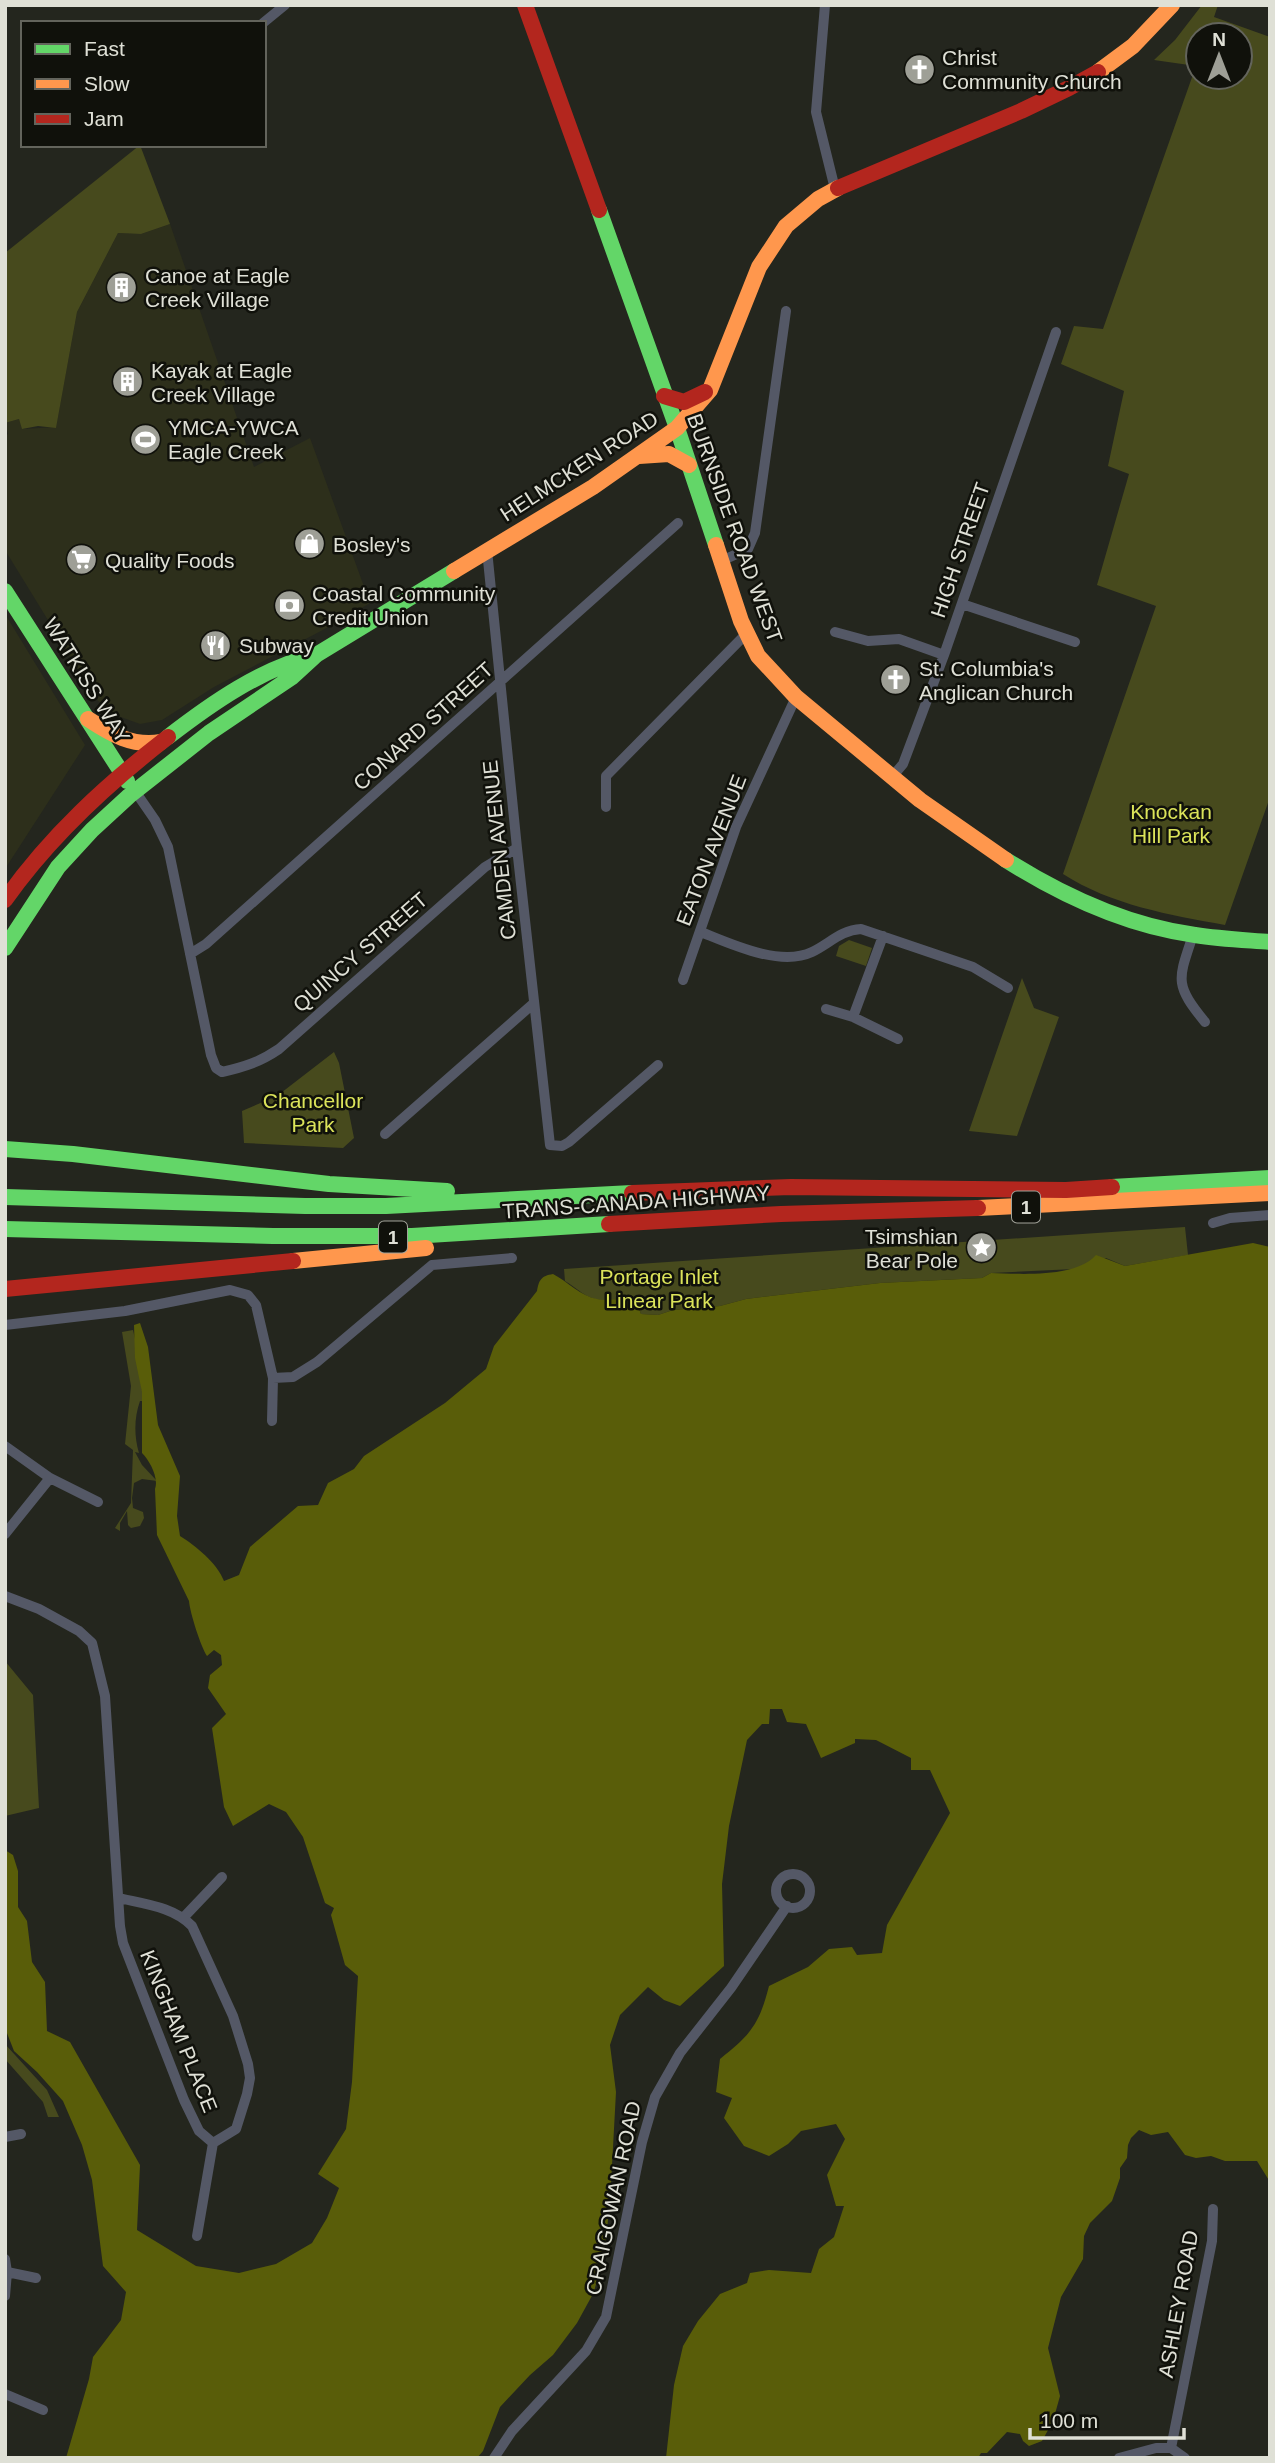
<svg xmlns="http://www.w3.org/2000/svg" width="1275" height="2463" font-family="Helvetica,sans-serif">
<rect width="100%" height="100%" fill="#24261e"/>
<path fill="#2d2f1b" d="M170 224 254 467 310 438 370 603 340 621 214 687 162 720 140 724 118 716 97 700 5 550V436L8 434 5 423 19 419 23 429 56 427 77 312 118 233 141 234Z
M5 614 85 745 5 869Z"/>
<path fill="#474a1d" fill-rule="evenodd" d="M1202 5H1218L1214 17 1270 37V797L1225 925C1170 915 1111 905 1063 874L1156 606 1097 585 1129 474 1108 466 1124 391 1061 364 1074 326 1103 329 1196 66 1154 60 1175 40ZM1198 35H1240V77H1198Z
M140 145 170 224 141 234 118 233 77 312 56 428 38 426 22 429 19 419 5 423V253Z
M849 940 872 948 866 966 836 956 839 946Z
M1022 978 1034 1008 1059 1017 1017 1136 969 1131Z
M334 1052 339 1063 354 1138 343 1148 244 1143 242 1111 277 1096Z
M1185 1227 1188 1255 1125 1266 1106 1258 1075 1269 991 1273 982 1278 880 1283 746 1299 720 1306 673 1310 658 1315 641 1314 636 1301C624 1296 613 1302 601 1300 586 1299 577 1288 565 1281L564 1269Z
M133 1330 139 1357 143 1401H140C134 1418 134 1436 139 1453L135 1452 142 1465 157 1481 142 1479 134 1483 132 1498 133 1508 143 1512 144 1518 140 1526 131 1528 128 1525 127 1511 120 1523V1531L115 1528 131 1503 133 1450 125 1444 131 1386 122 1332Z
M5 1661 33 1695 39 1808 5 1816Z
M5 2044 47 2090 59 2117H48L43 2102 5 2059Z"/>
<path fill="#595d09" d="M1253 1243 1270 1247V2182L1257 2161H1225L1211 2156 1196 2158 1185 2155 1168 2132 1151 2135 1139 2130 1131 2138 1128 2145 1127 2158 1120 2168V2178L1112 2201 1090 2223 1084 2236 1083 2259 1061 2297 1048 2348 1060 2396 1053 2421 1042 2441 1029 2446 1023 2441 1020 2434 1007 2432 987 2453H981L978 2458H666L674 2385 683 2346 698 2321 720 2294 747 2283 750 2273 769 2270 811 2273 819 2249 834 2237 844 2206H836L827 2175 845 2139 836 2124 801 2131 788 2144 769 2156 744 2146 724 2118 732 2098 716 2092 720 2059C751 2034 759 2025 769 1986L808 1967 829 1949 852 1947 857 1955 882 1953 887 1925 950 1813 930 1770H911V1758L876 1740 855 1739V1743L821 1758 806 1724 787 1722 782 1709H770L769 1724H762L747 1740 729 1826 722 1884 724 1966 680 2006 664 2000 648 1987 620 2015 610 2045 616 2092 611 2184 606 2243 594 2292 577 2323 553 2355 530 2375 500 2407 483 2451 477 2458H66L89 2379 93 2357 121 2320 126 2292 103 2266 92 2180 82 2145 63 2101 37 2072 14 2051 5 2028V1850L13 1855 18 1871V1907L27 1921 32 1962 45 1982 47 2031 70 2042 140 2165 137 2230 196 2266 239 2273 276 2264 312 2243 327 2218 339 2188 318 2174 346 2129 352 2082 358 1976 345 1965 331 1915 334 1908 325 1903 303 1837 286 1812 269 1804 233 1826 224 1807 212 1728 226 1714 208 1688 210 1675 222 1665 221 1655 214 1650 207 1656C201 1647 190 1613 189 1601L157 1535 155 1489C159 1478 150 1461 142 1453V1392L135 1358 134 1325 140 1323 148 1347 158 1425 180 1476 177 1516 180 1536C196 1546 217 1563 224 1581L239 1575 250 1547 298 1506 318 1505 328 1483 354 1469 364 1456 445 1403 486 1369 494 1346 537 1291C539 1280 541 1276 553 1274 568 1282 581 1296 597 1299 610 1302 623 1296 636 1301L641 1314 658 1315 673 1310 720 1306 746 1299 880 1283 982 1278 991 1273C1020 1274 1076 1278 1096 1255L1125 1266Z"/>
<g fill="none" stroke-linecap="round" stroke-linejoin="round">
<path stroke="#545866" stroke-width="10" d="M825 5 816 112 835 189
M263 23 285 5
M487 550 517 848 550 1145 562 1146 569 1142 658 1065
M721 561 748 549 755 533 786 311
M962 604 1075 642
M835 632 868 641 899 639 944 655
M892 777 903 764 944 655 1056 332
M135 791 155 820 168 847 211 1055 216 1068 222 1072C244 1067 260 1062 279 1049L485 867 517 848
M606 807V776L746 634
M701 932C731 944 780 967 812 952 829 944 841 930 861 929L973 967 1008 988
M1193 935C1178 980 1174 984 1205 1022
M190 954 206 944 678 523
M683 980 736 827 796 697
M826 1009 853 1017 898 1039
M853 1017 883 936
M385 1134 534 1003
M1213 1223 1230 1218 1270 1215
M5 1325 125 1311 230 1290 248 1295 256 1305 273 1378 272 1421
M273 1378 293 1377 317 1362 432 1265 512 1258
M5 1446 50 1478 98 1502
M5 1534 50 1478
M5 1596 39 1609 79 1631 92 1643 105 1696 120 1926 123 1943 184 2100 199 2131 213 2143 236 2129 247 2094 250 2078 248 2064 233 2016 192 1926C174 1907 145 1904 119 1898
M776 1891a17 17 0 1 1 34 0a17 17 0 1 1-34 0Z
M184 1917 222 1877
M5 2137 21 2134
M197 2236 213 2143
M5 2259 7 2272 5 2296
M7 2272 36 2278
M5 2394 43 2410
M1171 2448 1212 2241 1213 2209
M494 2458 512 2431 586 2351 606 2317 642 2142 655 2097 680 2053 731 1988 787 1906
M1119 2458 1156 2448H1171L1185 2458"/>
<path stroke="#63d668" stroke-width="16" d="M599 210 677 428 716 545
M5 591 127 781
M168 737C212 703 262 668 316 655
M1006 860C1063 896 1128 926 1195 935 1220 939 1245 940 1270 942
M5 948 58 867 92 830 129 796 209 733 292 677 316 655 454 571
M5 1149 73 1154 329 1184 447 1191
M1112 1187 1270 1178
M5 1197 305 1206H386L632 1193
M5 1229 273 1236H412L609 1224"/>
<path stroke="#ff974d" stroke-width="16" d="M1098 72 1133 46 1172 5
M639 456 669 454 689 465
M716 545 741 621 758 656 796 697 920 800 1006 860
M454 571 593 487 677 428 710 390 759 267 786 226 818 199 838 188
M88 719C111 734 132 747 161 742
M978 1208 1270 1193
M293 1261 426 1248"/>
<path stroke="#b3261e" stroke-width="16" d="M525 5 599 210
M838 188 1021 111 1069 88 1098 72
M664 396 684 402 705 392
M5 900C50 836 107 784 168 737
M632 1193 791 1187 1066 1190 1112 1187
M609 1224 781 1214 978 1208
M5 1289 293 1261"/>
</g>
<defs>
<symbol id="church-disc" viewBox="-11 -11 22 22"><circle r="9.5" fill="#9e9f96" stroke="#10110b"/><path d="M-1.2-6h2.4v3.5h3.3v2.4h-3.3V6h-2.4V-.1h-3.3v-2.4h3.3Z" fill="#fff"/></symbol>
<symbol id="building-disc" viewBox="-11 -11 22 22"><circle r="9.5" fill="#9e9f96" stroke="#10110b"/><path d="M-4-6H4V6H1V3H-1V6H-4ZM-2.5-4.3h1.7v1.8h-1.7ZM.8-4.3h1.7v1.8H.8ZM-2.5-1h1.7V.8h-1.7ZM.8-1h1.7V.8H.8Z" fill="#fff"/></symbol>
<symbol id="stadium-disc" viewBox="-11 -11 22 22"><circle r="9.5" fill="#9e9f96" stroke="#10110b"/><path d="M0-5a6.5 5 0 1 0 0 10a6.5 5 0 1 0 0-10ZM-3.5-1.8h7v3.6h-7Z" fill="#fff"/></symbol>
<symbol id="shop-disc" viewBox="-11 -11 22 22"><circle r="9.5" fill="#9e9f96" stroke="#10110b"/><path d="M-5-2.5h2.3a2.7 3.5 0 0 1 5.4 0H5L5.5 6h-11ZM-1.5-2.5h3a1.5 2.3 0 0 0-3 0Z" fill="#fff"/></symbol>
<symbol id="supermarket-disc" viewBox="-11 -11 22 22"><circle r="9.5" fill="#9e9f96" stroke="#10110b"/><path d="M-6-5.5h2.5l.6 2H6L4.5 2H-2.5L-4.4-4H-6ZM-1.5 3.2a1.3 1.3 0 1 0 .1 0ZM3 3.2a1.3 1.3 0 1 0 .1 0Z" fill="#fff"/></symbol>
<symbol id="bank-disc" viewBox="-11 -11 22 22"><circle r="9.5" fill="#9e9f96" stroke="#10110b"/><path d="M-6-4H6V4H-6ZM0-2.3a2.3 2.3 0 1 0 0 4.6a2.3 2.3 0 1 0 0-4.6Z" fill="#fff"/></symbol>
<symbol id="restaurant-disc" viewBox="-11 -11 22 22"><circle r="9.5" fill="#9e9f96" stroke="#10110b"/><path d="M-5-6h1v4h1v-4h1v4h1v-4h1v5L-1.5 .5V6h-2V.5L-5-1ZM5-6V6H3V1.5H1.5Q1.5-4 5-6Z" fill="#fff"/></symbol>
<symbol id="sight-disc" viewBox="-11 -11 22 22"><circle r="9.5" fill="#9e9f96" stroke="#10110b"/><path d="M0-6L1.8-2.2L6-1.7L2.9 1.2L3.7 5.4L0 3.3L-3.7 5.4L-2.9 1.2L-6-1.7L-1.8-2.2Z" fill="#fff"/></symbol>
</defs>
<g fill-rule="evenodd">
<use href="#church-disc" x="902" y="52" width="35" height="35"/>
<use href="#building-disc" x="104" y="270" width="35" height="35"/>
<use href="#building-disc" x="110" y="364" width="35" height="35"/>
<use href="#stadium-disc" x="128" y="422" width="35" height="35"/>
<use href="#shop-disc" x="292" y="526" width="35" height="35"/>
<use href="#supermarket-disc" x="64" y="542" width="35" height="35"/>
<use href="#bank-disc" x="272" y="588" width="35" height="35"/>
<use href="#restaurant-disc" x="198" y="628" width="35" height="35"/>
<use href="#church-disc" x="878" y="662" width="35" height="35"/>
<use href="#sight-disc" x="964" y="1230" width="35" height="35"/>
</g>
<g text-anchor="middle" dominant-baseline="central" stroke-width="5" stroke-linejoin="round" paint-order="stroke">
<g fill="#10110b" stroke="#a1a299" stroke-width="2">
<rect x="1012" y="1191.5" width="28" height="31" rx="5"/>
<rect x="379" y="1221.5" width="28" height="31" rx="5"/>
</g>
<g font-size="19" font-weight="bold" fill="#dfe0d6">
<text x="1026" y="1207">1</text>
<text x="393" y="1237">1</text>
</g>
<g font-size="21" fill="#dfe0d6" stroke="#10110b" text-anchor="start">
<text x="942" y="57">Christ<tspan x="942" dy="24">Community Church</tspan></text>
<text x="145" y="275">Canoe at Eagle<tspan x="145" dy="24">Creek Village</tspan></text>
<text x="151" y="370">Kayak at Eagle<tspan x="151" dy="24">Creek Village</tspan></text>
<text x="168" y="427">YMCA-YWCA<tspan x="168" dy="24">Eagle Creek</tspan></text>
<text x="333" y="544">Bosley's</text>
<text x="105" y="560">Quality Foods</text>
<text x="312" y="593">Coastal Community<tspan x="312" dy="24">Credit Union</tspan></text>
<text x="239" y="645">Subway</text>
<text x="919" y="668">St. Columbia's<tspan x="919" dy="24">Anglican Church</tspan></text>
<text x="958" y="1236" text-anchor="end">Tsimshian<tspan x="958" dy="24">Bear Pole</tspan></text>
</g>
<g font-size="21" fill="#dfe0d6" stroke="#10110b">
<text transform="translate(579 466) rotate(-33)">HELMCKEN ROAD</text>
<text transform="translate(735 528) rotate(70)">BURNSIDE ROAD WEST</text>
<text transform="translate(960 550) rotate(-71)">HIGH STREET</text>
<text transform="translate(87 680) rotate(58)">WATKISS WAY</text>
<text transform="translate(423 726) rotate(-42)">CONARD STREET</text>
<text transform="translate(499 850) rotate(-96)">CAMDEN AVENUE</text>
<text transform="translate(711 850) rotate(-69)">EATON AVENUE</text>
<text transform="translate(360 952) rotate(-41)">QUINCY STREET</text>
<text transform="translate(636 1202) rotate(-4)">TRANS-CANADA HIGHWAY</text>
<text transform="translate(179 2031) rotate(68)">KINGHAM PLACE</text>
<text transform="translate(613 2198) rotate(-78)">CRAIGOWAN ROAD</text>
<text transform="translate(1178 2304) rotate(-80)">ASHLEY ROAD</text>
</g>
<g font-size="21" fill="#dbe35a" stroke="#10110b">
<text x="1171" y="811">Knockan<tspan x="1171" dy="24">Hill Park</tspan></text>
<text x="313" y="1100">Chancellor<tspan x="313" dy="24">Park</tspan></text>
<text x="659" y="1276">Portage Inlet<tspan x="659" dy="24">Linear Park</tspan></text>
</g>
</g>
<rect width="1275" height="2463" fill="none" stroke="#dfe0d6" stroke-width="14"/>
<rect x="21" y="21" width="245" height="126" fill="#10110b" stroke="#63645c" stroke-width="2"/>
<rect x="35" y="44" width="35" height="10" fill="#63d668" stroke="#63645c" stroke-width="2"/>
<text x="84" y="56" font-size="21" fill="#dfe0d6">Fast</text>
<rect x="35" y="79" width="35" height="10" fill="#ff974d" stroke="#63645c" stroke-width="2"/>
<text x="84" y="91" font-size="21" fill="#dfe0d6">Slow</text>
<rect x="35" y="114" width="35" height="10" fill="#b3261e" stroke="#63645c" stroke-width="2"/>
<text x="84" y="126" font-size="21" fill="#dfe0d6">Jam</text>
<g transform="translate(1219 56)"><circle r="33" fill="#10110b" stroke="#63645c" stroke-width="2"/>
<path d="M0-5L12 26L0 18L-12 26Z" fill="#9e9f96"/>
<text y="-10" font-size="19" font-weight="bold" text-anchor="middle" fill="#dfe0d6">N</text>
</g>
<path d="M1030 2428v10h154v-10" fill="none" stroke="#dfe0d6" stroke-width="3.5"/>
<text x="1040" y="2428" font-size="21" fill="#dfe0d6" stroke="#10110b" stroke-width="5" paint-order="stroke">100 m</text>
</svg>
